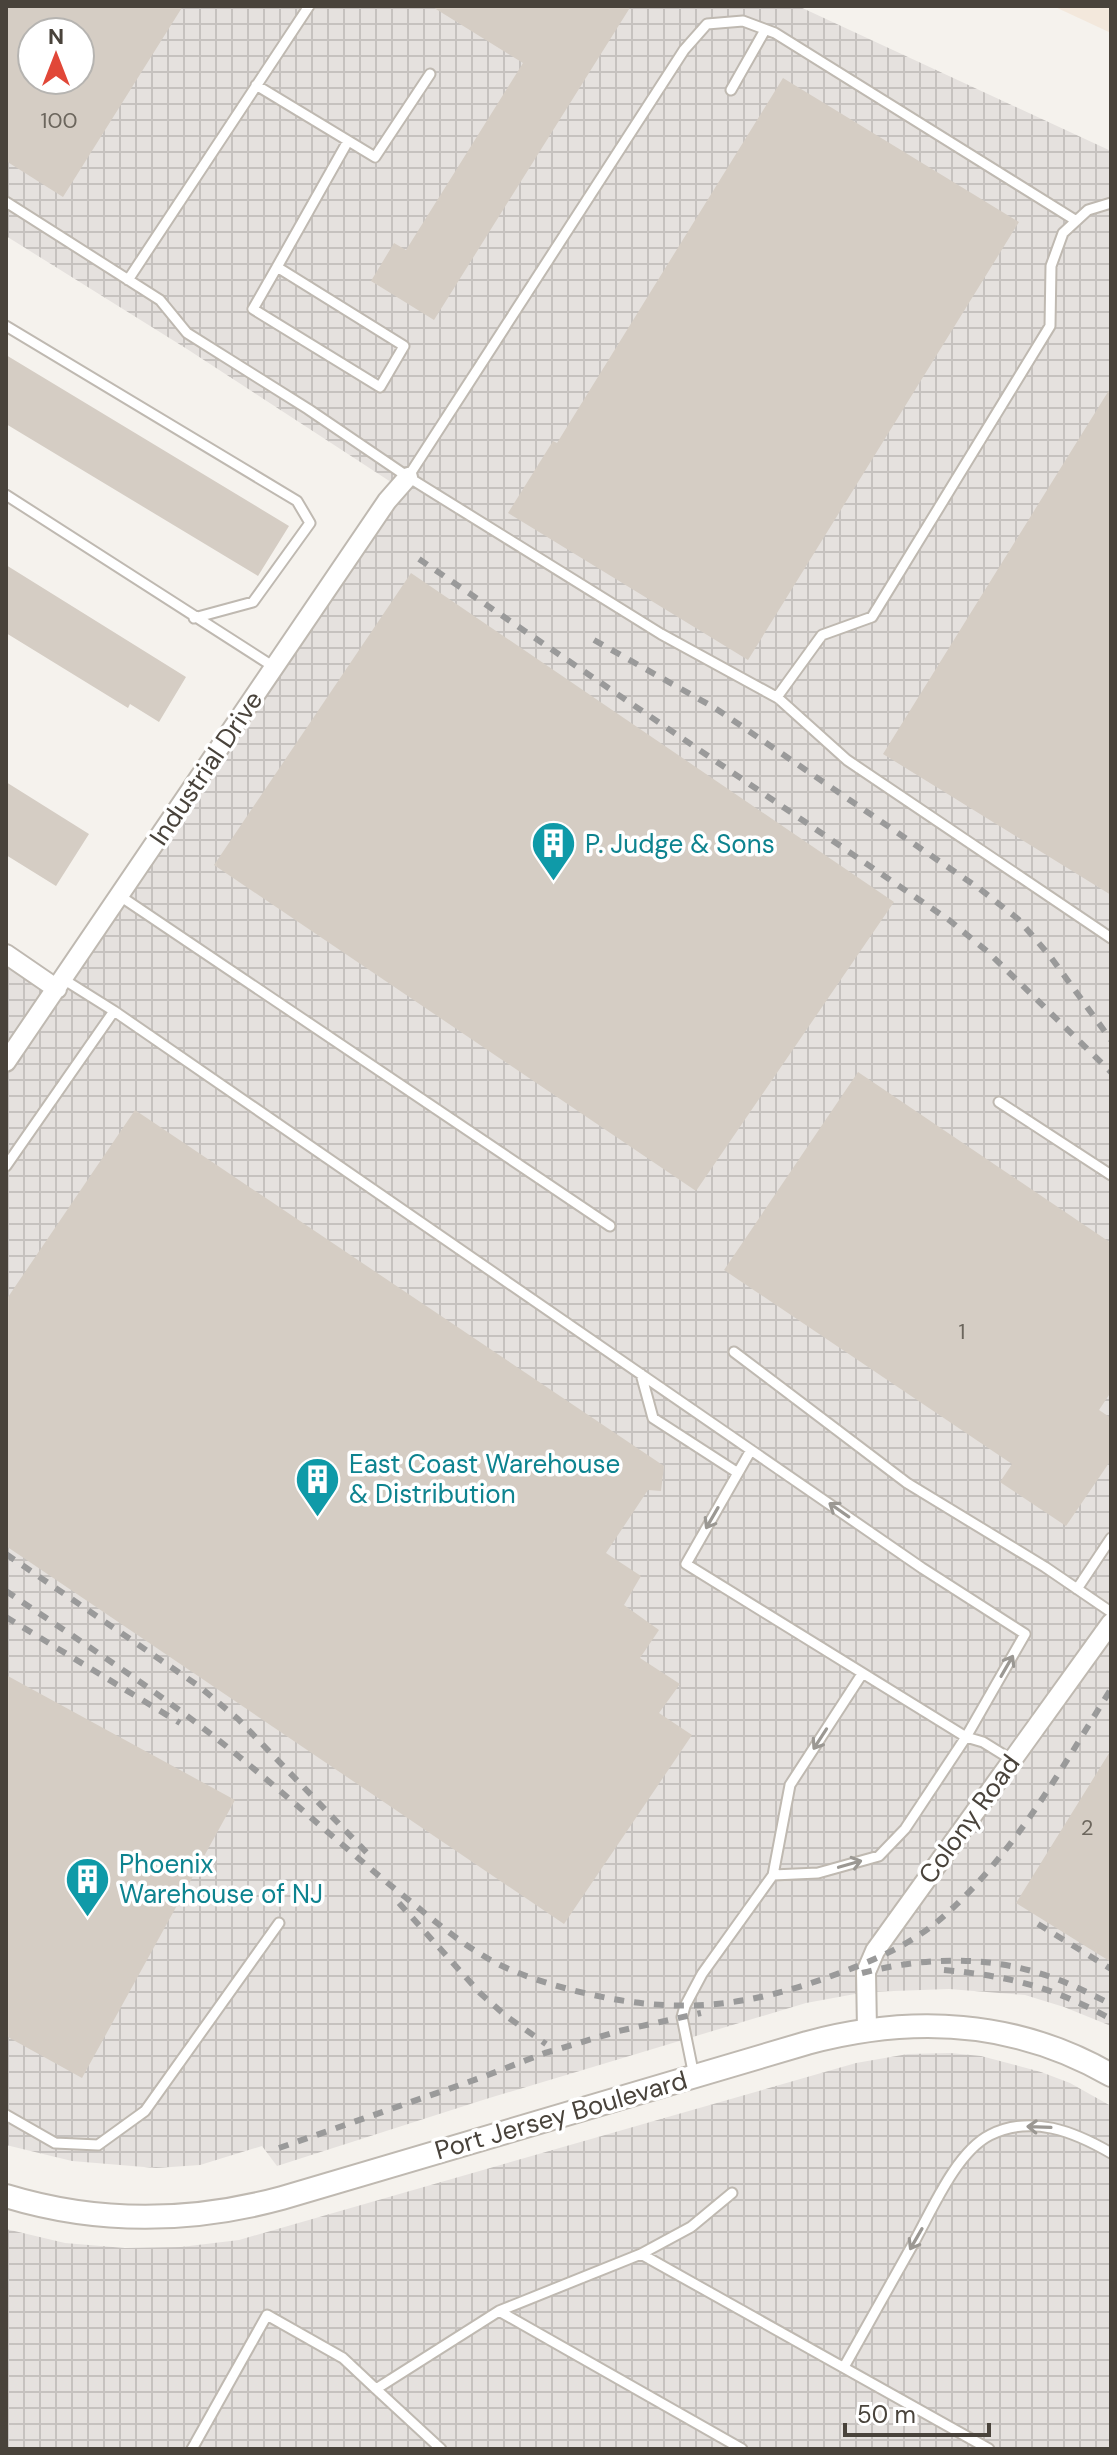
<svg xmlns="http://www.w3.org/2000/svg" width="1117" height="2455" font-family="'DM Sans',sans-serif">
<defs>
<pattern id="industrial-grid" width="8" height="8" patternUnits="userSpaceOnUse" patternTransform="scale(2)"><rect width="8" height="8" fill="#e5e1de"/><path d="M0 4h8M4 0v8" fill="none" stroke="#c6c2bf"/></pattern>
</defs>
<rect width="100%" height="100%" fill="#f5f2ed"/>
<path fill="#f3e8dc" d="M1053 6H1111V33Z"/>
<path fill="url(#industrial-grid)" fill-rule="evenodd" d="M6 6H798L1111 151V2026L1064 2007 1025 1995 949 1989 866 1992 806 2003 486 2099 277 2166 262 2146 200 2165 156 2168 72 2161 6 2145V945L61 981 397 486 187 349 6 236ZM32 32H80V80H32Z
M950 2053 981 2056 1041 2072 1070 2083 1111 2106V2449H6V2229L65 2243 125 2248 181 2247 239 2240 856 2063 908 2054Z"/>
<path fill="#d5cdc4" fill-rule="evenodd" d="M6 6H183L63 197 6 161ZM32 32H80V80H32Z
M431 6H631L434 320 371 281 394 243 406 250 523 63Z
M783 78 1019 222 748 660 508 513 553 441 557 443Z
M6 355 289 526 258 576 6 424Z
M1111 387V895L883 754Z
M6 565 186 677 159 722 130 704 128 708 6 633Z
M411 573 894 902 696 1191 214 865Z
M6 782 89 834 56 886 6 855Z
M858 1072 1111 1243V1392L1099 1410 1111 1418V1460L1066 1526 1000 1482 1012 1464 724 1270Z
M135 1110 664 1466 661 1491 648 1490 606 1553 641 1576 624 1605 659 1630 640 1658 680 1684 659 1713 692 1735 564 1924 6 1546V1300Z
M6 1675 235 1800 82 2078 6 2036Z
M1111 1750V1962L1016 1903Z"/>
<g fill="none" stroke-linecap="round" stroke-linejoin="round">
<defs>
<path id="service" d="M256 85 375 157 430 74
M731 90 765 30
M6 202 160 300 187 333 308 409 408 477 661 634 778 698 847 760 1111 938
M277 267 253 309 380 387 404 346 277 267 348 141
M128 280 309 6
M6 326 297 501 310 523 253 602 194 618
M408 477 684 50 707 24 743 21 775 33 1075 220
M6 495 274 667
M777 697 822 635 872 617 1050 326 1051 266 1063 233 1088 210 1111 203
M120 896 610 1226
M63 979 114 1011 922 1568 1025 1634 966 1737 905 1829 879 1856 818 1873 773 1875
M999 1102 1111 1175
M6 1166 114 1011
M734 1352 907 1483 1045 1567 1111 1612
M641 1374 653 1418 738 1473
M751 1450 686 1564 966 1737 983 1742 1012 1760
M1077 1589 1111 1538
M694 2076 682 2017 685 2006 702 1974 773 1875 790 1785 862 1674
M6 2115 55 2143 98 2145 145 2111 279 1923
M641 2254 989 2449
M499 2311 742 2449
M844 2367C867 2326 890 2285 913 2244 931 2212 956 2152 990 2135 1031 2114 1075 2132 1111 2153
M376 2389 441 2449
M192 2449 267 2315 343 2358 376 2389 499 2311 641 2254 691 2227 732 2193"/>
<path id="minor" d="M6 954 57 989
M6 1062 387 501 408 477
M867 2030 866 1972 875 1951 1111 1623"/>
<path id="tertiary" d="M6 2196C98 2224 190 2223 282 2198L807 2043C911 2015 1016 2020 1111 2075"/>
</defs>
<use href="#service" stroke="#bfb9b1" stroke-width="13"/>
<use href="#minor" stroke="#bfb9b1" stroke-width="22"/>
<use href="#tertiary" stroke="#bfb9b1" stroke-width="26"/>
<use href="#service" stroke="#fff" stroke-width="9"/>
<use href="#minor" stroke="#fff" stroke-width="18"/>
<use href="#tertiary" stroke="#fff" stroke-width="22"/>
<path stroke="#9a9a9a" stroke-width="6" stroke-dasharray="10 10" stroke-linecap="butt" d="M419 559 949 920 988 952 1111 1072
M594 640 715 708 980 889 1018 919 1050 956 1111 1040
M6 1554 200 1687 238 1719 369 1855
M6 1591C80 1641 156 1690 226 1746 287 1795 344 1848 405 1897 430 1917 455 1939 482 1955 509 1972 542 1982 572 1990 673 2016 745 2009 842 1972 878 1959 915 1942 944 1916 1015 1853 1061 1769 1111 1689
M6 1617 180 1723
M399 1903 480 1993 506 2016 546 2044
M1038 1924 1111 1969
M944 1970C1009 1976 1053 1987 1111 2019
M862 1973C924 1957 987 1955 1048 1976 1070 1983 1090 1994 1111 2004
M279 2148 480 2078 545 2053 619 2031 701 2013"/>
</g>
<defs><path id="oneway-shaft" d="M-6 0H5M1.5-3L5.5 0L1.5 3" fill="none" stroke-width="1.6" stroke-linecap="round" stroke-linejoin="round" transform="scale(2)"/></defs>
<g stroke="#9b9893">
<use href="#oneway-shaft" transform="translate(839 1510) rotate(-145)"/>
<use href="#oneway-shaft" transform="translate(712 1518) rotate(120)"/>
<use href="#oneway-shaft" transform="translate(1007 1666) rotate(-60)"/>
<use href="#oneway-shaft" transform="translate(820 1739) rotate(123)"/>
<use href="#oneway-shaft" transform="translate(850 1864) rotate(-16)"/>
<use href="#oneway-shaft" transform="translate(1039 2127) rotate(-178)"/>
<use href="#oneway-shaft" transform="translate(916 2239) rotate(120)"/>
</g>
<defs>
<symbol id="building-pin" viewBox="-11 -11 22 30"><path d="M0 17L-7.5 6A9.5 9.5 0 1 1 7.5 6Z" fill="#0f9aa8" stroke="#fff"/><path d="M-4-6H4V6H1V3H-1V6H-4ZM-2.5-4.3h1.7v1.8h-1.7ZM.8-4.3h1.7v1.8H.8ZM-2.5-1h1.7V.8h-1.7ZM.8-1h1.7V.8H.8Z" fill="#fff"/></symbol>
</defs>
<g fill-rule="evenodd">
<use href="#building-pin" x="528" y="818" width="51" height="69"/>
<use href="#building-pin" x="292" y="1454" width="51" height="69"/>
<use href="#building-pin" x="62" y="1854" width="51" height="69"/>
</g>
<g text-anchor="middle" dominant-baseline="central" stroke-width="7" stroke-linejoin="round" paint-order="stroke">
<g font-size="22" fill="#6c665d">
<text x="59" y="120">100</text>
<text x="962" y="1331">1</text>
<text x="1087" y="1827">2</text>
</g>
<g font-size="26" fill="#49433b" stroke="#fff">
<text transform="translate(206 768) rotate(-56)">Industrial Drive</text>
<text transform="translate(969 1819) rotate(-54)">Colony Road</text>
<text transform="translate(561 2115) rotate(-16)">Port Jersey Boulevard</text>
</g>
<g font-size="26" fill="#0d838f" stroke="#fff" text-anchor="start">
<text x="585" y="844">P. Judge &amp; Sons</text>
<text x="349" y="1464">East Coast Warehouse<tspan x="349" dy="30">&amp; Distribution</tspan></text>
<text x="119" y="1864">Phoenix<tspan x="119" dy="30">Warehouse of NJ</tspan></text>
</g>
</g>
<rect width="1117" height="2455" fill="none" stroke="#49433b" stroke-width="16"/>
<g transform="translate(56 56)"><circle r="38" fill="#ffffff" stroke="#b6b4b1" stroke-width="2"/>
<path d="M0-6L14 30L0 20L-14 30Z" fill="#e14738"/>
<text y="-12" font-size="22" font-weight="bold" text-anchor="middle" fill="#49433b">N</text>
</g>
<path d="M845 2423v12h144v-12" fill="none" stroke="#49433b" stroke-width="4"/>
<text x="857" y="2423" font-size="24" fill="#49433b" stroke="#ffffff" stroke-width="6" paint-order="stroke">50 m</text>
</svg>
